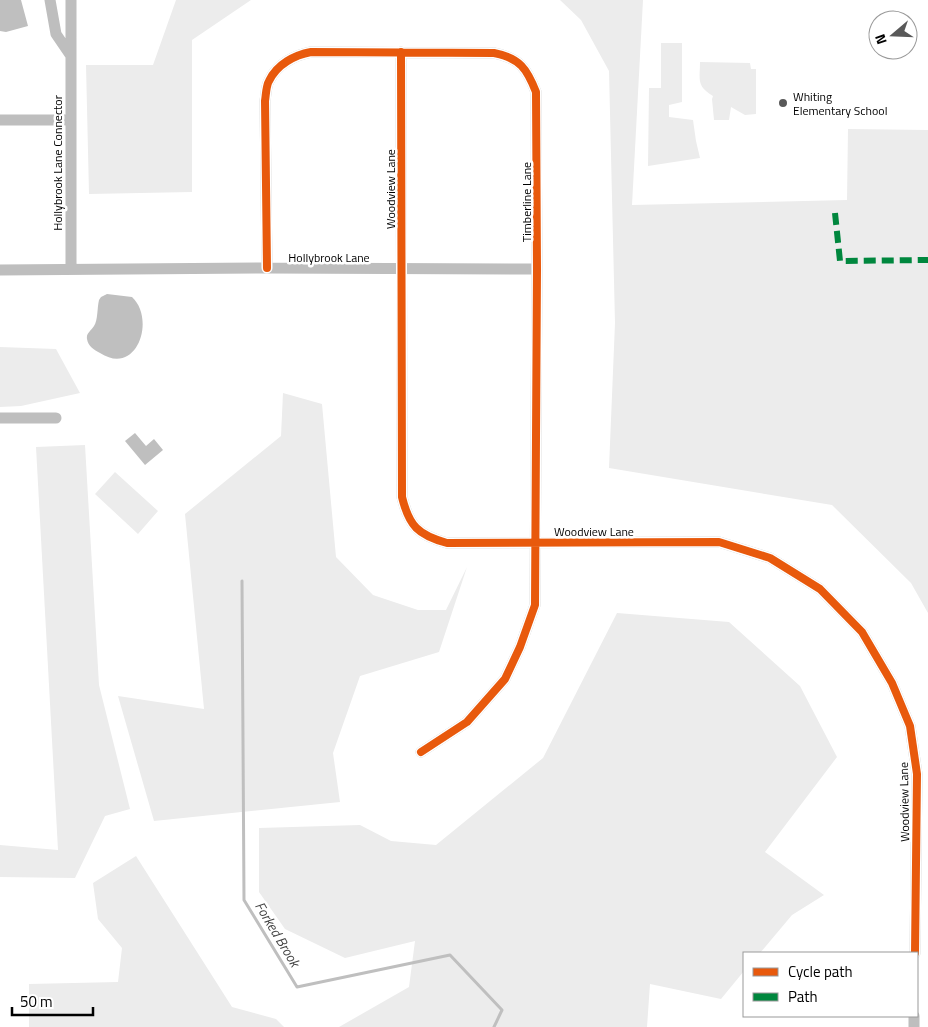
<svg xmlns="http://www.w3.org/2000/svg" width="928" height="1027" font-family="'Titillium Web',sans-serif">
<rect width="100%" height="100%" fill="#fff"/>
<path fill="#ececec" d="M176 0H251L192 40V192L89 194 86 65H153Z
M560 0H643L632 205 847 200 848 129 928 130V613L911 583 832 505 609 468 615 323 609 71 581 20Z
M661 43H682V102L669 105V117L693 120 696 141 700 158 648 166 649 88H661Z
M700 62 750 63 751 69H756V114L745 115 731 107 729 120H714L712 99 713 96C696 86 700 80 700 62Z
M0 347 56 349 80 393 21 406 0 407Z
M283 393 322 404 336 557 373 595 418 610H446L467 567 439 652 360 676 333 753 340 802 154 821 118 696 204 709 185 514 281 436Z
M85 445 99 685 130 809 105 816 75 878 0 877V845L58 850 36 447Z
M115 472 158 511 138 534 95 494Z
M617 613 729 622 800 686 837 757 765 852 824 895 792 915 760 953H744V971L721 999 650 984 647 1027H339L409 987 415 941 345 958 285 929 259 892V828L360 825 391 841 436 845 543 758Z
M136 856 232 1007 276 1019 284 1027H29V984L118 982 122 948 98 919 93 883Z"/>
<path fill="#bfbfbf" d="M0 0H21L28 26 6 32 0 31Z
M107 294 132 297C156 319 137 377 100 353 94 350 88 346 87 339 86 333 91 331 94 326 98 320 97 308 99 300L101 297Z
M135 433 146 446 154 439 163 450 145 465 125 441Z"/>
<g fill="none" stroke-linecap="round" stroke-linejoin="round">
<path stroke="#bfbfbf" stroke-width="3" d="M242 581 244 900 297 987 450 955 502 1010 494 1027"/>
<path stroke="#bebebe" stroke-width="11" d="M50 0 56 34 71 56
M71 0V269
M401 52 402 497C409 526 418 535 447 543L719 542 770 558 820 589 862 632 892 683 910 726 917 774 915 953
M0 120H71
M267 268 265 101C266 95 266 86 269 81 277 64 295 55 311 52L494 53C520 58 527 69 536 92L537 269 535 605 520 647 505 679 467 722 421 752
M0 270 267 268 537 269
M0 418H56
M914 1027V1016"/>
<path stroke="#00873e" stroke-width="6" stroke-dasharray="12 6" stroke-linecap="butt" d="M835 213 840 261 928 260"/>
<defs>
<path id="cycleway" d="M401 52 402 497C409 526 418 535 447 543L719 542 770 558 820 589 862 632 892 683 910 726 917 774 915 953
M267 268 265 101C266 95 266 86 269 81 277 64 295 55 311 52L494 53C520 58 527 69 536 92L537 269 535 605 520 647 505 679 467 722 421 752"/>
</defs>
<use href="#cycleway" stroke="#fff" stroke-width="11"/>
<use href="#cycleway" stroke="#e8590c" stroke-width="8"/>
</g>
<circle fill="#595959" stroke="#fff" stroke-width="2" cx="783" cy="103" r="5"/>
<g text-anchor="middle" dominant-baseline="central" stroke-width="5" stroke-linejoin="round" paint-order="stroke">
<g font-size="12" fill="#000" stroke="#fff" text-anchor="start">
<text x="793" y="96">Whiting<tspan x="793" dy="14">Elementary School</tspan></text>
</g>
<g font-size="12" fill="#000" stroke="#fff">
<text transform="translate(57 163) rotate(-90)">Hollybrook Lane Connector</text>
<text transform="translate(390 189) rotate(-90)">Woodview Lane</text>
<text transform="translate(526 202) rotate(-90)">Timberline Lane</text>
<text x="329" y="257">Hollybrook Lane</text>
<text x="594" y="531">Woodview Lane</text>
<text transform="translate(904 802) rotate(-91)">Woodview Lane</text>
</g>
<g font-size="14" font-style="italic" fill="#444" stroke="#fff">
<text transform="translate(278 934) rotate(59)">Forked Brook</text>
</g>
</g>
<rect x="743" y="952" width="175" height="65" fill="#ffffff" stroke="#999999"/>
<rect x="753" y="968" width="25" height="8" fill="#e8590c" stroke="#999999"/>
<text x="788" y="977" font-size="15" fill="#000000">Cycle path</text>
<rect x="753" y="993" width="25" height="8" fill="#00873e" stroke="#999999"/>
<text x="788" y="1002" font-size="15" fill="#000000">Path</text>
<g transform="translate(893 35) rotate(251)"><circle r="24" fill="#ffffff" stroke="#999999"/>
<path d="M0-4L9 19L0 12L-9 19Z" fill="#595959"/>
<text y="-8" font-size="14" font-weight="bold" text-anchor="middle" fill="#000000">N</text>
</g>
<path d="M12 1007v8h81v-8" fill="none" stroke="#000000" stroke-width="2.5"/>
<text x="20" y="1007" font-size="15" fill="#000000" stroke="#ffffff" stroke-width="4" paint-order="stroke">50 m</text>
</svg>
